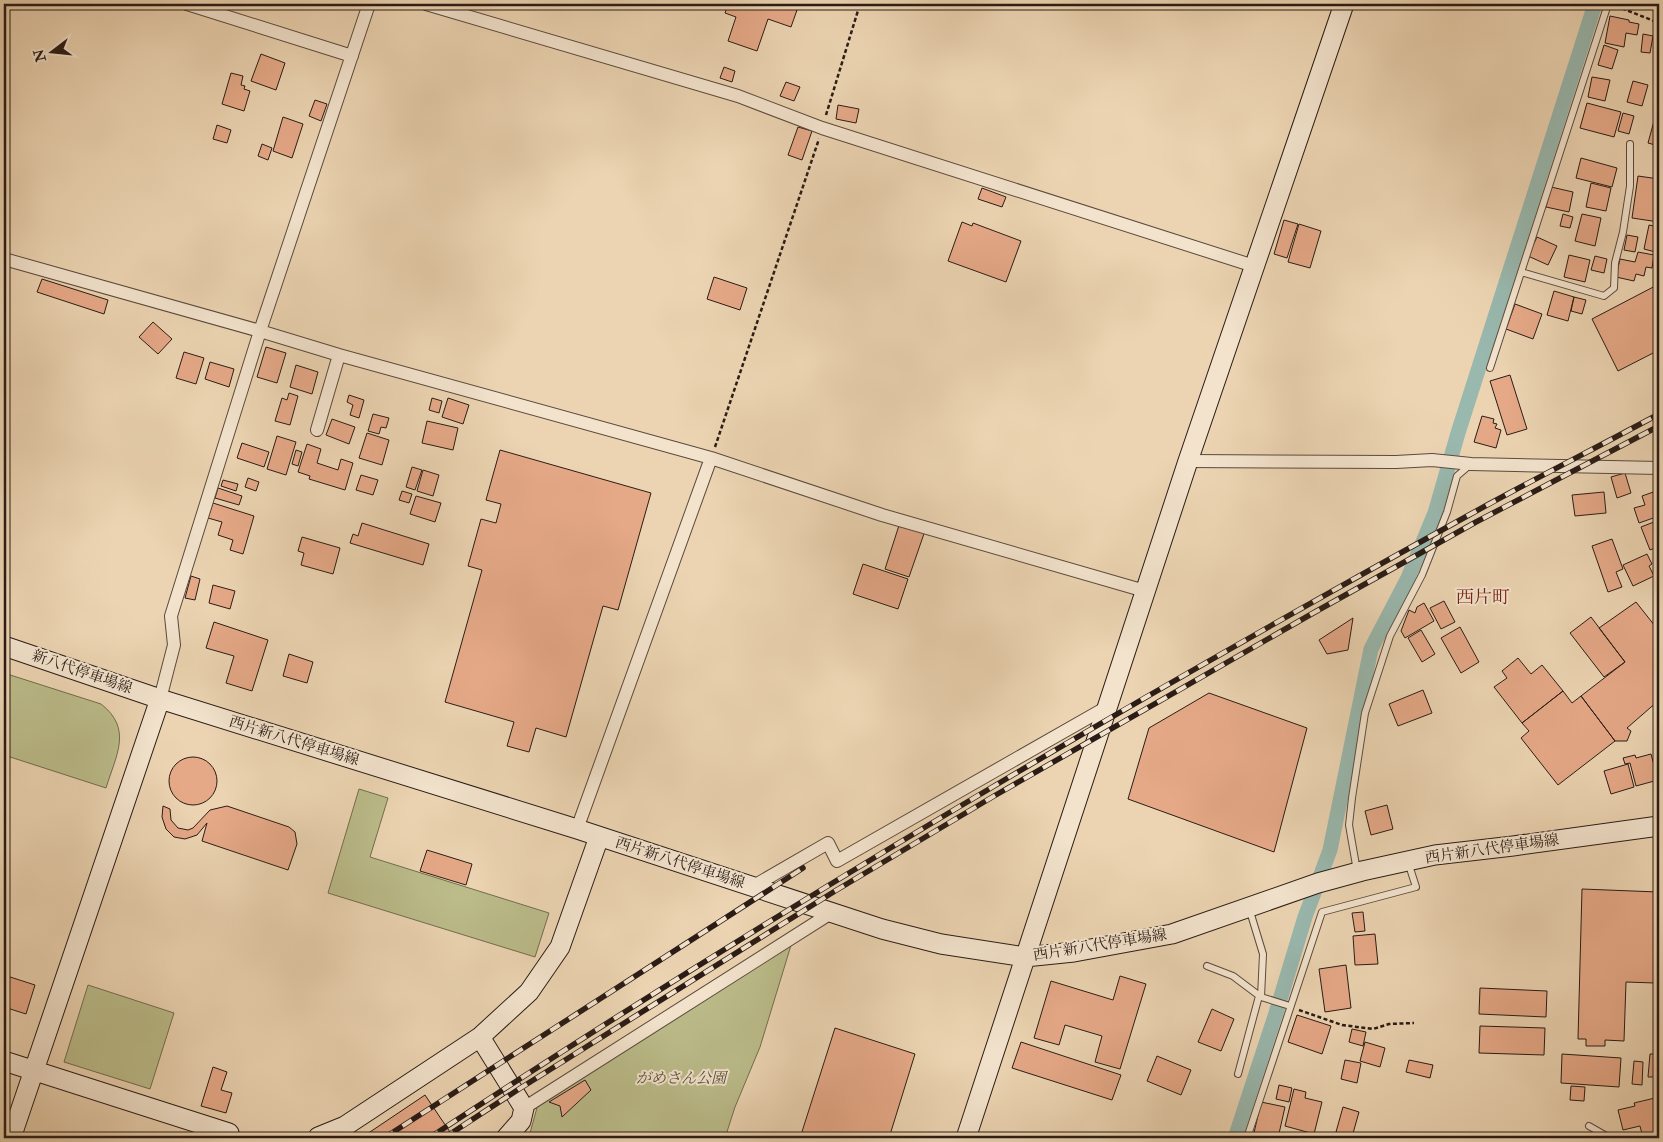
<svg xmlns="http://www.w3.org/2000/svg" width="1663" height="1142" font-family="'IM FELL Double Pica','Noto Serif JP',serif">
<rect width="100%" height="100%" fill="#ecd4b2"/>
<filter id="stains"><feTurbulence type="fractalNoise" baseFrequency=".004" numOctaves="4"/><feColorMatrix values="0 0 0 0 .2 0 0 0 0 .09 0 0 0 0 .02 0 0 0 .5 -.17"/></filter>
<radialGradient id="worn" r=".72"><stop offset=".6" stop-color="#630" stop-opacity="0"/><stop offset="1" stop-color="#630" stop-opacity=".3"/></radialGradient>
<path fill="#bbbc8a" stroke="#726c50" d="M4 673 101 704C133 729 116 755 106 788L4 755Z
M359 789 388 798 370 857 549 913 535 957 328 893Z
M792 942 760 1047 735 1107 725 1138H525L530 1133 538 1104Z
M88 985 174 1013 150 1089 64 1062Z"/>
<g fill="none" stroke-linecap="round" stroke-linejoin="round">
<path stroke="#99b8ae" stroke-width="15" d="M1235 1138 1276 1013 1305 917 1330 850 1371 649 1408 578 1435 513 1458 433 1595 4"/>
</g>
<path fill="#e6a988" stroke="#2a1c16" d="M728 4H780L797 10 791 27 768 19 757 51 728 41 736 17 725 13Z
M1610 16 1629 20V22L1639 24 1637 35 1626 33 1624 47 1605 43Z
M1643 34 1653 36 1650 53 1641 52Z
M1604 45 1618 50 1612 69 1598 65Z
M261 54 285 63 276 90 251 81Z
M724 67 735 71 732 82 720 78Z
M231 73 243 76 241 85 245 86 244 89 250 91 244 111 222 104Z
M1592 77 1610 80 1605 101 1588 97Z
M1633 81 1648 85 1642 106 1627 102Z
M786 82 800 87 794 101 780 96Z
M315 100 327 104 321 121 309 116Z
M1587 103 1621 112 1614 137 1580 128Z
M838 105 859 109 856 123 836 119Z
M1623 113 1634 116 1629 134 1618 131Z
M283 117 303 124 292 158 273 151Z
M1654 121 1659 123V146L1648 143Z
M217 125 231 130 227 143 213 139Z
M798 127 812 131 802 160 788 155Z
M262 144 272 148 268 160 258 156Z
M1581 158 1617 168 1612 187 1576 178Z
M1638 176 1659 179V222L1632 218Z
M1591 183 1611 188 1606 211 1586 207Z
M1551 187 1573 192 1569 212 1546 207Z
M982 188 1006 197 1002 207 978 199Z
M1563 214 1573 217 1570 228 1560 226Z
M1582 214 1601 218 1595 246 1575 241Z
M1284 220 1298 224 1287 258 1274 254Z
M962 222 972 226 973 223 1021 241 1006 282 948 261Z
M1299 224 1321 231 1310 268 1288 262Z
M1649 225 1659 227V253L1644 249Z
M1627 235 1638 237 1635 252 1624 250Z
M1537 237 1557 246 1548 265 1528 256Z
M1638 252 1654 255 1652 268 1646 267 1644 276 1636 274 1634 281 1616 277 1620 259 1635 262Z
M1569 255 1590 260 1585 282 1564 277Z
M1595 256 1607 259 1604 273 1591 270Z
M714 277 747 288 740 310 707 299Z
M42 279 108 300 104 314 37 292Z
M1659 284V350L1618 371 1592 319Z
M1554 291 1574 297 1568 321 1547 315Z
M1574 297 1586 300 1582 314 1571 311Z
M1515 304 1542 314 1533 339 1506 329Z
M153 322 172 339 158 354 139 337Z
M266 347 286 353 277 383 257 377Z
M184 352 204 358 196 384 176 378Z
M210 362 234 369 229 387 205 379Z
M296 365 318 372 312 394 290 387Z
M1510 375 1527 429 1507 435 1490 381Z
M289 393 298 396 290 425 275 421 282 398 287 400Z
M349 395 364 400 359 418 350 415 353 405 347 402Z
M432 398 442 401 439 413 429 410Z
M448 398 469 405 463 424 442 417Z
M373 414 389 418 386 428 381 427 379 434 368 431Z
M1482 416 1494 419 1493 423 1497 424 1495 428 1501 430 1496 448 1474 442Z
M332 419 355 427 349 444 326 435Z
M427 421 458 428 453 450 422 443Z
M367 433 389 440 382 465 359 458Z
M277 436 296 442 286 475 267 469Z
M242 443 269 452 264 467 237 458Z
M307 444 321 449 317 463 338 470 341 459 353 463 345 490 309 479 310 476 298 472Z
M296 450 302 452 298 466 292 464Z
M500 450 651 493 618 610 603 606 566 737 536 728 529 752 507 746 514 722 445 702 482 570 468 566 481 519 496 523 501 504 486 500Z
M412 467 422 470 415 490 406 487Z
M423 470 439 475 433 496 417 491Z
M1625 473 1631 493 1617 498 1611 477Z
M361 475 378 480 373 495 356 490Z
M248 478 259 482 256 491 245 487Z
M223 480 238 484 236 491 221 486Z
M218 488 242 496 239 505 215 498Z
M1659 490V516L1639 523 1634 508 1645 505 1642 496Z
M402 491 412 494 409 503 399 500Z
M1604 492 1606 513 1575 516 1572 495Z
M416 496 441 503 435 522 410 514Z
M213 503 254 516 243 554 230 550 233 540 218 535 222 522 208 518Z
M902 516 927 525 909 577 885 569Z
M1659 520V546L1650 550 1641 527Z
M362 523 429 544 423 565 350 543 353 534 358 536Z
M302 537 340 548 333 574 301 565 304 553 298 551Z
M1612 539 1623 569 1616 572 1622 587 1608 592 1592 546Z
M1647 554 1652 564 1649 566 1654 576 1633 586 1623 565Z
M863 564 908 579 898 609 853 594Z
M191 576 200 579 195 600 185 598Z
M213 585 235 591 230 609 209 603Z
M1444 601 1455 622 1441 629 1430 608Z
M1636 602 1655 626 1659 623V698L1658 701 1627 728 1631 731 1627 741H1615L1581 696 1625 662 1599 628Z
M1424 603 1434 621 1405 638 1401 631 1409 610 1415 613 1417 607Z
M1591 617 1625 662 1604 677 1570 633Z
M1353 618 1348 650 1327 654 1319 640Z
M214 622 268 640 252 691 226 683 234 656 206 648Z
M1460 627 1479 662 1461 673 1441 638Z
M1421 630 1435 654 1422 662 1408 638Z
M289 654 313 662 307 683 283 676Z
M1518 658 1531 674 1542 665 1563 691 1522 723 1494 687 1507 678 1502 671Z
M1423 690 1432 713 1398 726 1389 704Z
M1563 691 1572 703 1581 696 1615 741 1558 785 1521 738 1529 731 1522 723Z
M1209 693 1307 728 1274 852 1128 799 1149 728Z
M1651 754 1658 780 1636 786 1630 763 1625 764 1623 758 1635 755 1636 758Z
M169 781a24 24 0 1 1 48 0a24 24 0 1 1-48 0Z
M1628 764 1634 787 1611 794 1604 771Z
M1387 805 1393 829 1371 835 1365 811Z
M163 806 170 809 171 820 178 828 188 830 193 828 210 810 227 806 289 827 295 832 297 844 288 870 202 841 207 823 197 835 185 839 174 837 166 829 162 817Z
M427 850 472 864 466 885 420 871Z
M1582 889 1658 892 1655 983 1626 982 1624 1041 1605 1040V1046H1586V1039H1578Z
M1363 912 1365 931 1355 932 1352 913Z
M1375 934 1378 964 1355 965 1353 936Z
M1346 965 1351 1008 1325 1012 1319 969Z
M4 975 35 985 26 1014 4 1007Z
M1120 976 1146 984 1120 1069 1095 1062 1102 1036 1065 1025 1059 1045 1034 1038 1051 981 1113 1000Z
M1480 988 1547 991 1546 1017 1479 1014Z
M1212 1009 1234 1019 1221 1051 1198 1042Z
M1297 1015 1331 1026 1322 1054 1288 1042Z
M1480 1026 1545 1028 1544 1055 1479 1053Z
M835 1028 915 1054 889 1138H800Z
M1352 1029 1366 1032 1363 1046 1349 1042Z
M1021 1042 1121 1075 1112 1100 1012 1068Z
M1365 1042 1385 1048 1380 1067 1360 1061Z
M1562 1054 1621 1058 1619 1087 1561 1083Z
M1650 1054H1659L1658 1077H1648Z
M1157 1056 1191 1070 1181 1095 1147 1081Z
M1345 1060 1361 1063 1357 1083 1341 1079Z
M1409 1060 1433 1065 1430 1078 1406 1072Z
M1634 1061 1643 1062 1642 1085 1632 1084Z
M213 1067 227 1072 221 1090 232 1093 226 1113 201 1106Z
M585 1080 591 1090 562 1117 560 1106 549 1102Z
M1279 1085 1292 1088 1289 1102 1276 1099Z
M1571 1086 1585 1087 1584 1101 1570 1100Z
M1294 1089 1306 1092 1305 1098 1322 1102 1314 1134 1285 1126Z
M425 1095 454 1138H361Z
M1659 1097V1138H1643L1640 1126 1623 1130 1618 1110 1635 1106 1634 1103Z
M1261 1102 1285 1107 1278 1138 1254 1133Z
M1343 1107 1359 1112 1352 1137 1336 1132Z"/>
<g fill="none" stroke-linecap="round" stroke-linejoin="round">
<defs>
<path id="lane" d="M1521 272 1604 296 1614 288 1615 263 1623 232 1630 186V144
M1490 368 1608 4
M1357 871 1349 825 1352 798 1365 713 1390 636 1422 575 1447 512 1457 476 1471 464
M1207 966 1233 976 1261 997 1263 954 1249 908
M1261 997 1290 1006
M1238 1074 1259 996
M1589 1126 1610 1138
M1247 1138 1322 912 1416 887 1408 862"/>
<path id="street" d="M187 4 352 56
M426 4 738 96 822 128 1254 266
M4 259 260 331 339 355 711 458 882 515 1145 591
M317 430 339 355
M1188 461 1396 462 1432 460 1471 464 1659 468
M160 699 174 645 171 616 260 331 369 4
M577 829 711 458
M752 887 828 843 837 861 1107 707
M524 1108 831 913"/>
<path id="secondary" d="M4 646 160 699 577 829 882 929 941 944 1025 957 1074 952 1172 934 1318 883 1362 871 1435 855 1513 846 1659 826
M4 1061 229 1133
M318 1137 345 1126 480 1037
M11 1138 160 699
M506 1138 521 1121 524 1108 480 1037 529 992 560 947 599 837
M966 1138 1188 461 1344 4"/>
</defs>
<use href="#lane" stroke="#5a4a3d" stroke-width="8"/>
<use href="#street" stroke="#5a4a3d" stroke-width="14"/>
<use href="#secondary" stroke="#2a1c16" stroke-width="21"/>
<path stroke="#2a1c16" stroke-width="2.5" stroke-dasharray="4 2.5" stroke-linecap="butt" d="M1616 6 1659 23
M826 115 860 4
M715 447 819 139
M1299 1010 1342 1025 1373 1029 1389 1024 1414 1023"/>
<use href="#lane" stroke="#f3e3cd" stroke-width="6"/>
<use href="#street" stroke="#f3e3cd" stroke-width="12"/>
<use href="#secondary" stroke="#f3e3cd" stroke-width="19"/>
<defs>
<path id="rail" d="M384 1138 803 868
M429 1138C767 916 1115 710 1469 515 1532 480 1596 448 1659 414
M444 1138 519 1089 835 891 994 796 1315 612 1476 522 1659 426"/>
</defs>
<use href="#rail" stroke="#2a1c16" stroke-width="5.5"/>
<use href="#rail" stroke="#f3e3cd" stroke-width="4" stroke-dasharray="11" stroke-linecap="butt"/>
</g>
<g text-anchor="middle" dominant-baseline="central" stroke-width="4" stroke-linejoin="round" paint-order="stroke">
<g font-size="15" fill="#2a1c16" stroke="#f3e3cd">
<text transform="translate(82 672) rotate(19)">新八代停車場線</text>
<text transform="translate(294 741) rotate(17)">西片新八代停車場線</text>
<text transform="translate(1492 849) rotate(-8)">西片新八代停車場線</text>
<text transform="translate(680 863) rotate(18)">西片新八代停車場線</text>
<text transform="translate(1100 945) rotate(-9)">西片新八代停車場線</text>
</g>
<g font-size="15" font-style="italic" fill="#564c39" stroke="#f3e3cd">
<text x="681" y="1078">がめさん公園</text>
</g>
<g font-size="18" fill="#7a1f14" stroke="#f3e3cd">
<text x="1483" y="597">西片町</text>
</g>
</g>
<rect width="1663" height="1142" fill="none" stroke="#ecd4b2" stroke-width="20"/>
<rect x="5" y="5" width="1653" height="1132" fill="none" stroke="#2a1c16" stroke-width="2.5"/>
<rect x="10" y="10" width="1643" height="1122" fill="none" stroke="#2a1c16"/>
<g transform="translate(52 52) rotate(254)" stroke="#f3e3cd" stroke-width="4" paint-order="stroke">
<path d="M0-4L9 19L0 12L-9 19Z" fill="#2a1c16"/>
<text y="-8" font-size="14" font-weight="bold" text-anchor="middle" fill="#2a1c16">N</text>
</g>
<rect width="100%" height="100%" filter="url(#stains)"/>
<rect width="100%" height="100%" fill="url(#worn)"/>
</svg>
